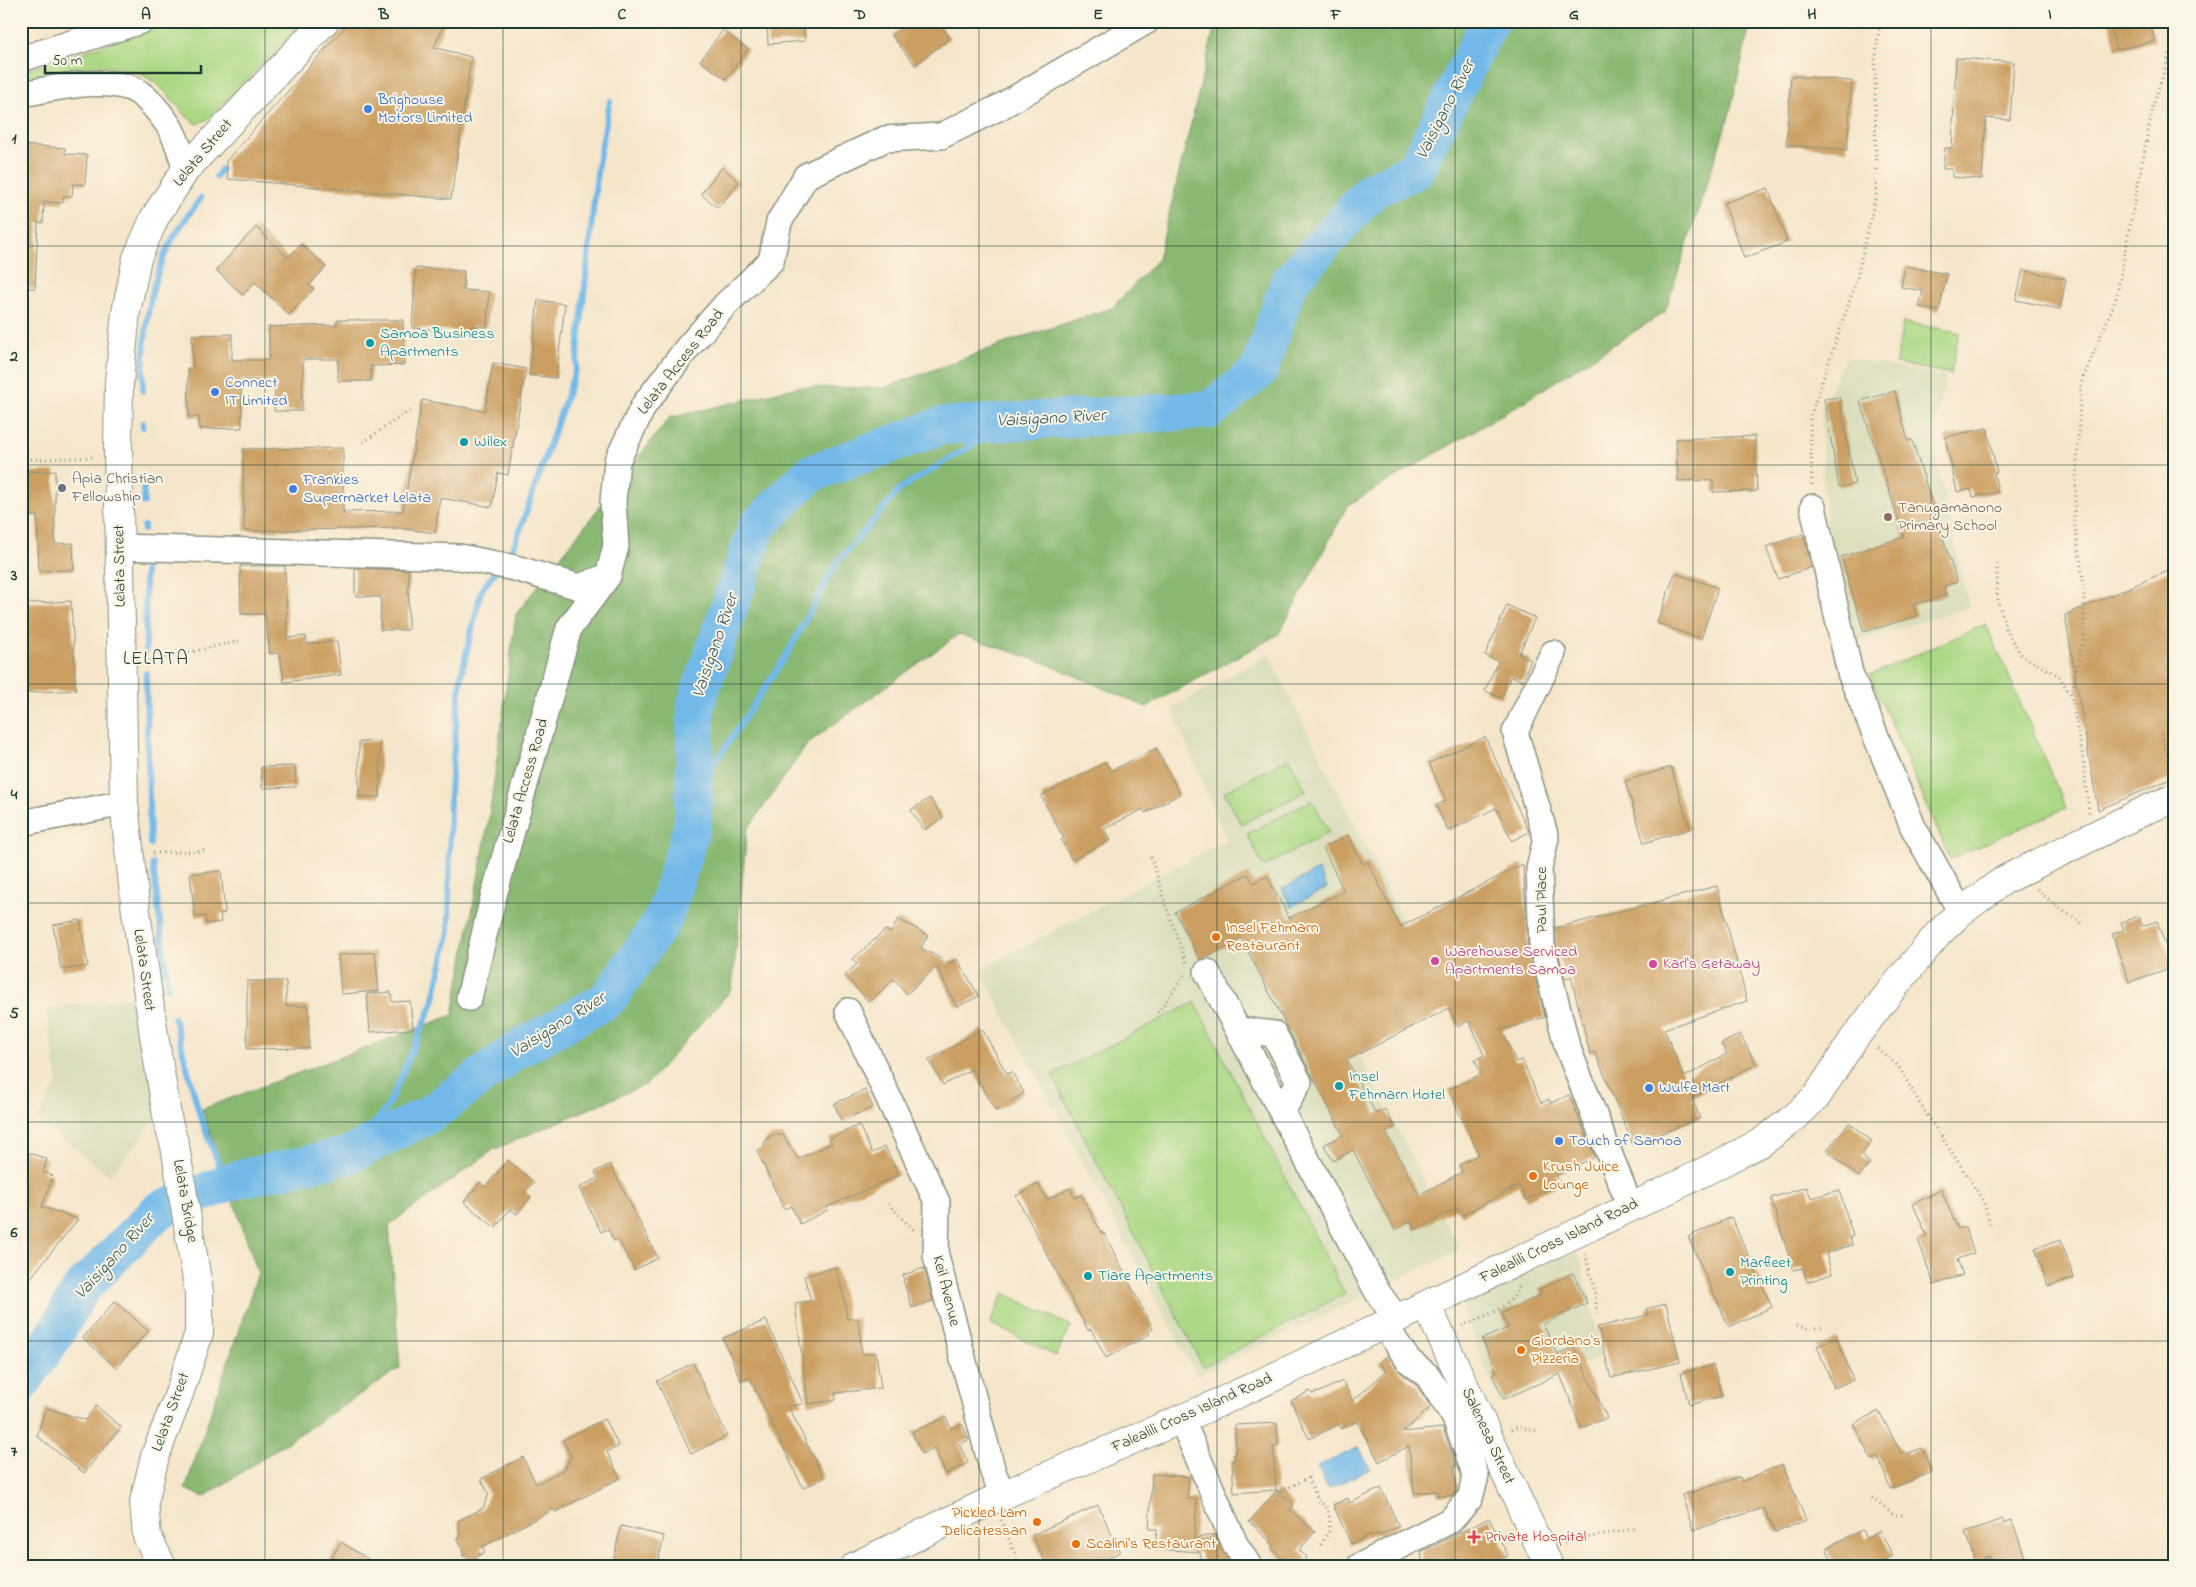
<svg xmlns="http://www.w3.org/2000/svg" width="2196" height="1587" font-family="'Indie Flower',sans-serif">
<rect width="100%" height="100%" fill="#fcf5e5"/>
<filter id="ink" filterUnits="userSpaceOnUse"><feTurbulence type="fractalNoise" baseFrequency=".02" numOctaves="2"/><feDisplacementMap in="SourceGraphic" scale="10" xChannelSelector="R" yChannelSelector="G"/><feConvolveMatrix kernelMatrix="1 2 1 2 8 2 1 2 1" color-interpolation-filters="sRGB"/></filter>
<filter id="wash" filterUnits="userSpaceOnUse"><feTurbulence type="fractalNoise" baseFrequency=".0096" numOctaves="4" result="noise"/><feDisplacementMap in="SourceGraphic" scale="20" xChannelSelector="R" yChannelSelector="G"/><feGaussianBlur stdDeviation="1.12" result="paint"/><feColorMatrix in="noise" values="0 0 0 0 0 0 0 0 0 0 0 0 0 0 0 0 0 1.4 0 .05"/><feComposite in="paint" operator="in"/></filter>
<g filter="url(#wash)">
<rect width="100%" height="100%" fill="#f5e6cb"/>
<path fill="#dbdebd" d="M1846 357 1946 376 1932 441 1969 607 1855 642 1830 550 1823 485 1821 407Z
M1268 654 1405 924 1372 940 1316 972 1460 1250 1197 1376 980 970 1226 840 1172 708Z
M141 995 158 1116 110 1176 37 1119 58 1082 46 1009Z
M1570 1246 1580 1256 1602 1356 1500 1404 1462 1307 1465 1294Z"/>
<path fill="#acd885" stroke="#668a5c" d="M178 21H305L208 119 197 124C181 115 173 98 159 86 122 53 63 70 21 81V72Z
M1903 322 1959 332 1951 374 1896 363Z
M1986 624 2066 808 1950 859 1870 675Z
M1289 758 1306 791 1241 824 1224 792Z
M1312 800 1329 832 1264 867 1247 834Z
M1195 1002 1345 1294 1203 1367 1052 1075Z
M1004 1293 1071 1326 1056 1356 990 1323Z"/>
<path fill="#89b872" stroke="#547a53" d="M1216 21H1751L1729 116 1665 312 1515 407 1348 505 1279 634 1146 707 1048 664 959 634 808 743 747 830 732 989 647 1084 495 1149 389 1225 400 1368 204 1497 185 1489 258 1273 202 1109 453 1015 489 819 516 614 669 418 798 387 884 388 1014 340 1112 308 1158 259Z"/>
<path fill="#72b9e9" stroke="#487b8e" d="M1318 870 1327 888 1291 907 1282 889Z
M1359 1447 1370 1469 1328 1489 1317 1467Z"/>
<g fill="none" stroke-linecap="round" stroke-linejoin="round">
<path stroke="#72b9e9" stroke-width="6" d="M216 177 221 170
M143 391C143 339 147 281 175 235 183 222 192 210 201 198
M143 423V427
M143 477 144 503
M144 530V526
M503 561 515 544 576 369 598 164 610 101
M145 565 146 651
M146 673 150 844
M693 823 711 769 787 654 836 564 901 488 1011 422
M153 864 168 988
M174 1018 200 1116 226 1183
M349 1155 388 1106 433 1003 449 932 450 789 461 676 481 591 496 571"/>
<path stroke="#72b9e9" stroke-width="38" d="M21 1384 56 1333 80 1290 159 1210 235 1180 349 1155 430 1114 517 1050 608 999 664 918 693 823 696 704 757 526 810 474 941 426 1210 410 1259 371 1288 284 1317 251 1371 191 1415 170 1490 21"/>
</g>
<g id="blocks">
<path fill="#cb9f62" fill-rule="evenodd" d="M350 21H446L434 47 471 57 451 199 228 179 226 161Z
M767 21H803L805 41 768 44Z
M910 21H937L950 38 915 65 892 36Z
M2109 21H2150L2155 41 2116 50Z
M723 30 748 49 726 79 700 61Z
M1956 58 2014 62 2010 120 1986 118 1982 179 1952 177V169H1943L1945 148H1952Z
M1791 76 1852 81 1847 150 1786 145Z
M21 145 65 148V154L87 155 85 185 73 184 72 196H64L63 203 44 202 43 223H38L35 288H21Z
M722 167 739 182 718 208 701 194Z
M1768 188 1787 242 1744 258 1724 203Z
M256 227 288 258 301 244 326 267 309 285 314 289 289 315 255 282 243 295 216 270Z
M1905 266 1947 274 1939 311 1919 307 1923 291 1901 287Z
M416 268 464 271 463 290 489 292 487 327 472 326V332L412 328Z
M2023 270 2066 279 2060 309 2016 300Z
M538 300 565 304 556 378 529 375Z
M337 320H403L404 365 371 366V381H338V359H303L302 411H274L275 381 241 380 242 428 200 429 199 417H189L188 368H193L192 335 232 334V360H269V327L337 325Z
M493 363 526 369 508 475 498 473 492 507 440 498 435 533 399 528 244 531 243 449 343 448V512L403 511 422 400 485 411Z
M1895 391 1908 441 1912 440 1957 582 1944 586 1946 595 1913 605 1917 616 1864 632 1841 557 1904 537 1860 401Z
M1839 397 1855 484 1839 487 1824 399Z
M1987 428 1997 472 1994 473 1998 492 1973 497 1971 489 1957 492 1945 437Z
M1755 436 1757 491 1713 492V480L1678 481 1676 439Z
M55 471V544L73 543 74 570 39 571 37 516H21V472Z
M1803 534 1812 567 1778 579 1766 547Z
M240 566H285L287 638 306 636 307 644 337 641 341 675 284 682 280 653 270 654 265 614H241Z
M355 568 409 570 408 630H380L381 597 355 596Z
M2175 568V777L2098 810 2065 615Z
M1675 573 1718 588 1701 639 1657 623Z
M71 601 76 690 21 693V604Z
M1507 605 1535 618 1519 654 1531 660 1522 681 1511 676 1501 698 1485 691 1498 661 1485 655Z
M1485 737 1529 832 1512 841 1496 808 1448 831 1436 805 1446 801 1429 763Z
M380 741V797H359V742Z
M1156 748 1180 794 1145 813 1143 809 1104 829 1110 840 1072 860 1061 840 1064 839 1041 796 1106 762 1111 771Z
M295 766 296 787 262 788 261 767Z
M1671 767 1690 829 1644 843 1625 781Z
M930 798 943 818 924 830 911 810Z
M1348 835 1363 864 1368 862 1400 927 1523 864 1528 949 1545 1017 1502 1030 1516 1062 1522 1060 1541 1103 1549 1099 1551 1103 1569 1095 1595 1157 1556 1175 1560 1184 1526 1200 1519 1185 1461 1216 1457 1208 1415 1230 1411 1221 1395 1230 1353 1150 1333 1161 1324 1145 1343 1135 1241 938 1200 960 1175 912 1248 874 1253 883 1267 876 1289 918 1344 891 1323 848ZM1449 1008 1457 1026 1469 1021 1484 1055 1475 1060 1481 1074 1448 1090 1479 1154 1459 1165 1462 1172 1419 1195 1386 1132 1395 1127 1385 1109 1376 1114 1347 1060Z
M221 871 225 913 220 914 221 922 206 924 205 916 195 917 190 874Z
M1717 886 1747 1001 1664 1029 1684 1077 1727 1054 1721 1044 1740 1034 1756 1064 1692 1098 1700 1118 1633 1145 1595 1052 1590 1054 1571 976 1565 979 1556 944V928Z
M2139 916 2142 926 2157 921 2173 967 2129 982 2112 934 2124 930 2121 922Z
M898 919 928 935 921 948 949 963 957 959 979 996 957 1007 936 967 907 994 894 979 869 1002 845 976 857 964 853 959 885 930 891 933Z
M80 920 88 966 61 970 53 925Z
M375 952 379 991 341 994 338 955Z
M247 981H286V1006H309V1048L247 1049Z
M391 992 392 1002 410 1001 413 1029 370 1032 367 994Z
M982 1029 1007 1074 1012 1072 1024 1093 996 1111 972 1069 943 1085 929 1060Z
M865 1090 873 1107 842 1121 834 1104Z
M1849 1123 1872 1141 1861 1155 1870 1163 1859 1177 1827 1150Z
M859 1125 872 1153 885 1147 899 1175 827 1207 828 1210 800 1224 791 1206 784 1209 757 1151 764 1147 765 1140 773 1135H783L798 1159 832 1143 829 1139Z
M21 1150 47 1159 43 1172 53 1176 42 1207 78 1219 21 1290Z
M508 1160 534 1182 525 1192 531 1197 517 1214 510 1209 495 1228 464 1202 480 1182 485 1187Z
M610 1164 658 1258 634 1270 618 1239 614 1241 608 1229 601 1232 579 1188 598 1178 595 1172Z
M1038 1184 1047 1200 1070 1188 1075 1198 1081 1195 1102 1234 1104 1233 1153 1329 1148 1332 1150 1334 1106 1358 1091 1329 1088 1330 1016 1196Z
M1807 1187 1811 1198 1839 1190 1853 1236 1850 1237 1852 1245 1826 1253 1832 1274 1807 1282 1803 1268 1793 1270 1771 1198Z
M1941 1190 1958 1229 1965 1227 1974 1253 1957 1259 1963 1275 1934 1285 1918 1239 1927 1236 1913 1204Z
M1731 1217 1772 1307 1729 1327 1688 1237Z
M2061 1240 2074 1278 2048 1286 2035 1248Z
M835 1267 844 1297 847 1319 858 1318 862 1354 876 1353 881 1388 835 1393 836 1400 808 1404 795 1303 811 1301 804 1276Z
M924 1268 933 1301 912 1308 903 1280 905 1279 903 1275Z
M1573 1273 1587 1303 1543 1324 1557 1354 1574 1347 1607 1418 1581 1428 1560 1374 1504 1399 1492 1374 1497 1372 1482 1339 1508 1328 1501 1313 1541 1295 1539 1289Z
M115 1301 148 1331 116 1368 83 1338Z
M1666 1304 1680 1362 1611 1378 1598 1327 1648 1315 1646 1309Z
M766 1320 803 1404 788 1406 824 1478 803 1488 750 1378 741 1381 723 1338Z
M1837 1338 1853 1380 1834 1388 1817 1346Z
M1388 1355 1399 1371 1417 1386 1431 1407 1403 1432 1443 1428 1456 1466H1454L1457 1491 1454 1495 1437 1496V1491L1414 1493 1409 1446 1379 1462 1357 1421 1341 1429 1339 1424 1309 1439 1291 1401 1310 1391 1312 1394 1317 1392V1393L1343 1381 1353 1401 1386 1371 1379 1363Z
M693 1363 727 1436 691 1454 657 1381Z
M1713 1365 1722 1396 1689 1405 1681 1373Z
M96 1406 121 1427 84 1473 37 1436 46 1408 85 1420Z
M1879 1411 1901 1453 1905 1451 1906 1454 1922 1448 1932 1472 1890 1489 1878 1456 1872 1460 1853 1424Z
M946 1417 951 1429 962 1424 969 1440 959 1444 968 1463 946 1474 934 1448 922 1454 912 1432Z
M604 1419 619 1446 607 1452 620 1478 555 1512 554 1509 482 1547 485 1552 469 1561 466 1555 463 1556 462 1547 457 1538H460L458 1521 483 1508 489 1494 481 1479 523 1457 536 1484 565 1469 571 1456 563 1440Z
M1277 1423 1278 1446H1273L1276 1490 1234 1493 1232 1460H1235L1234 1454H1236L1235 1425Z
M1782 1464 1806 1520 1775 1533 1764 1508 1693 1530 1682 1495 1740 1477 1741 1482Z
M1152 1474 1189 1477 1187 1499H1197L1194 1539 1215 1534 1226 1556 1228 1566H1203L1200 1552 1155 1549 1157 1529H1149Z
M1381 1488 1399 1526 1379 1536 1378 1533 1373 1536 1372 1534 1351 1544 1333 1505 1348 1498 1350 1503Z
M1277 1490 1294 1505 1290 1510 1315 1532 1299 1550 1307 1557 1300 1566H1290L1271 1548 1273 1546 1269 1542 1270 1541 1249 1522Z
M1098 1505 1120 1552 1108 1558 1111 1566H1047L1032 1535Z
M1489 1518 1508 1556 1488 1566H1423L1421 1552Z
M2003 1519 2004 1523 2012 1520 2028 1566H1993L1990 1557 1975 1562 1965 1532Z
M621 1526 664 1536 657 1566H612Z
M1862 1530 1866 1539 1880 1531 1893 1556 1873 1566H1835L1826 1548Z
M341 1542 379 1566H326Z"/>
</g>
</g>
<g filter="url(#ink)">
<use href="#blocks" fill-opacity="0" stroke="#8a9280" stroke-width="1"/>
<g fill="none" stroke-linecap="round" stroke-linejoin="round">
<defs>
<path id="minor" d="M21 59 141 21
M21 94C52 89 111 74 138 92 150 100 161 114 169 126 177 138 181 155 186 169
M1813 507 1850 673 1913 827 1961 912
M120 547 460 557 515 568 579 587 608 576 616 546 613 502 617 461 644 405 688 347 726 304 771 261 779 222 806 176 885 139 941 136 1000 107 1147 21
M1553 653 1515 732 1546 838 1539 869 1542 946 1567 1046 1630 1206
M21 823 124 803
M1207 972 1378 1293 1397 1319
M469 998 492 902 569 628 608 576
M848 1011 937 1202 936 1256 993 1472 1003 1495
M1239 1030 1274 1034 1299 1082 1282 1112
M1181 1418 1235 1544 1249 1566
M1360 1566 1451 1520 1470 1498 1476 1476 1455 1418 1428 1376 1408 1360 1384 1324"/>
<path id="major" d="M1427 1306 1549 1566
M162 1566 147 1536 144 1502 155 1456 179 1394 199 1333V1292L175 1146 168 1122 154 1035 136 912 124 803 118 445 119 383 126 312 137 258 155 217 186 169 325 21
M855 1566 1003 1495 1207 1408 1287 1371 1686 1181 1762 1142 1795 1117 1817 1096 1853 1040 1889 993 1938 934 1961 912 2004 880 2148 809 2175 798"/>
</defs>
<use href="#minor" stroke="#8a9280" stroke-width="28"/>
<use href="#major" stroke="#8a9280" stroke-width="30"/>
<path stroke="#8a9280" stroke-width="3" stroke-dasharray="1 4" stroke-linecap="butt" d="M363 442 412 409
M21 460 95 457
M1812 485 1810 417 1856 282 1876 195 1875 63 1880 21
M1997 564V596L2006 630 2021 655 2059 676 2071 696
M145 662 239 641
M2161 734 2173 775
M2089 813 2083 758 2071 696 2084 634V584L2074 522 2081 383 2116 299 2153 106 2175 38
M2173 825 2175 834
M153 853 206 851
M1151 857 1166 906 1187 964
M2037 889 2051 902 2084 925
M1158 1013 1184 975
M1877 1048 1899 1067 1920 1104 1983 1200 1990 1223
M888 1204 914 1230
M1585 1254 1595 1291 1597 1313
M1797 1325 1808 1329 1822 1327
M1462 1326C1481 1318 1512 1308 1519 1287
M1511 1430 1518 1427 1536 1431
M1872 1498 1894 1515H1906
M1276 1500 1281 1491 1308 1478 1318 1500 1327 1508 1330 1518 1329 1531 1319 1547
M1001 1520 1020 1566
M1564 1542 1634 1529"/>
<use href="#minor" stroke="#fff" stroke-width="25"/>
<use href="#major" stroke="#fff" stroke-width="28"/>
</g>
</g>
<path fill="none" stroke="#1f3d34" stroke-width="1" stroke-opacity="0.55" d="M265 21V1566M503 21V1566M741 21V1566M979 21V1566M1217 21V1566M1455 21V1566M1693 21V1566M1931 21V1566M21 246H2175M21 465H2175M21 684H2175M21 903H2175M21 1122H2175M21 1341H2175"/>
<g fill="#3f7fe0" stroke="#fcf5e5" stroke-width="2">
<circle cx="368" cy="109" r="5"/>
<circle cx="215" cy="392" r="5"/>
<circle cx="293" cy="489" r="5"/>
<circle cx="1649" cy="1088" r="5"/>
<circle cx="1559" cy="1141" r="5"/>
</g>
<g fill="#0f9aa8" stroke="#fcf5e5" stroke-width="2">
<circle cx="370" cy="343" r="5"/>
<circle cx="464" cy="442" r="5"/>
<circle cx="1339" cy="1086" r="5"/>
<circle cx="1730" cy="1272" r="5"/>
<circle cx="1088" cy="1276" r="5"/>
</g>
<circle fill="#6b7280" stroke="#fcf5e5" stroke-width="2" cx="62" cy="488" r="5"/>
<circle fill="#8d6e63" stroke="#fcf5e5" stroke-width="2" cx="1888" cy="517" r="5"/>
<g fill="#e8710a" stroke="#fcf5e5" stroke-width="2">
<circle cx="1216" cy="937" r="5"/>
<circle cx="1533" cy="1176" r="5"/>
<circle cx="1521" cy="1350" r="5"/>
<circle cx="1037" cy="1522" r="5"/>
<circle cx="1076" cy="1544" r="5"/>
</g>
<g fill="#d1479c" stroke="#fcf5e5" stroke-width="2">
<circle cx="1435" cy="961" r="5"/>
<circle cx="1653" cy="964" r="5"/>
</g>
<path fill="#e0444e" stroke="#fcf5e5" stroke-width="2" d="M1471.5 1529.5h5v5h5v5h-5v5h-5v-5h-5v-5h5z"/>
<g text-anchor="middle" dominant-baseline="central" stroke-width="4" stroke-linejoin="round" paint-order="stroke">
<g font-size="16" fill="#366cbe" stroke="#fcf5e5" text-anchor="start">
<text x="378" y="100">Brighouse<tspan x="378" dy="18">Motors Limited</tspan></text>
<text x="225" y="383">Connect<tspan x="225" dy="18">IT Limited</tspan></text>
<text x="303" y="480">Frankies<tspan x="303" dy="18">Supermarket Lelata</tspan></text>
<text x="1659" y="1088">Wulfe Mart</text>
<text x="1569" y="1141">Touch of Samoa</text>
</g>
<g font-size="16" fill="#1f3d34" stroke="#fcf5e5">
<text transform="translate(203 153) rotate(-50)">Lelata Street</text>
<text transform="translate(681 362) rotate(-52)">Lelata Access Road</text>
<text transform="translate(120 566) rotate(-91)">Lelata Street</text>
<text transform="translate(526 781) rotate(-74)">Lelata Access Road</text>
<text transform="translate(1542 900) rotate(-90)">Paul Place</text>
<text transform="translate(144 970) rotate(82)">Lelata Street</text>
<text transform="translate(185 1201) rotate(80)">Lelata Bridge</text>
<text transform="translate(1559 1241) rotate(-26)">Falealili Cross Island Road</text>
<text transform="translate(946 1291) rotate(76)">Keil Avenue</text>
<text transform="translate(171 1412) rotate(-70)">Lelata Street</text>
<text transform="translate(1192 1413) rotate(-24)">Falealili Cross Island Road</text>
<text transform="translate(1488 1436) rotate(65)">Salenesa Street</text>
</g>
<g font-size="16" fill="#0d838f" stroke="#fcf5e5" text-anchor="start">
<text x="380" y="334">Samoa Business<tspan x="380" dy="18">Apartments</tspan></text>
<text x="474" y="442">Wilex</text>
<text x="1349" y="1077">Insel<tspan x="1349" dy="18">Fehmarn Hotel</tspan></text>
<text x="1740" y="1263">Marfleet<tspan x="1740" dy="18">Printing</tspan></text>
<text x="1098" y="1276">Tiare Apartments</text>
</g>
<g font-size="16" fill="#5b616d" stroke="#fcf5e5" text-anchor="start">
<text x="72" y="479">Apia Christian<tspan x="72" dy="18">Fellowship</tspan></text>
</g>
<g font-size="16" fill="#785e54" stroke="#fcf5e5" text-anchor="start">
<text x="1898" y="508">Tanugamanono<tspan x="1898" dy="18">Primary School</tspan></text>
</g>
<g font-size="16" fill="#c56008" stroke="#fcf5e5" text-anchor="start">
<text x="1226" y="928">Insel Fehmarn<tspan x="1226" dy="18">Restaurant</tspan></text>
<text x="1543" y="1167">Krush Juice<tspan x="1543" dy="18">Lounge</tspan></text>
<text x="1531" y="1341">Giordano's<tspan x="1531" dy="18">Pizzeria</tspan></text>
<text x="1027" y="1513" text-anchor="end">Pickled Lam<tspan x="1027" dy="18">Delicatessan</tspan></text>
<text x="1086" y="1544">Scalini's Restaurant</text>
</g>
<g font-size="16" fill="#b23c85" stroke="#fcf5e5" text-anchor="start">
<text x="1445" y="952">Warehouse Serviced<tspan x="1445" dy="18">Apartments Samoa</tspan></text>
<text x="1663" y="964">Karl's Getaway</text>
</g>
<g font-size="16" fill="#be3a42" stroke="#fcf5e5" text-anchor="start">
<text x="1485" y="1537">Private Hospital</text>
</g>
<g font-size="18" font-style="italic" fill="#345c61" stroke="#fcf5e5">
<text transform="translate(1446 110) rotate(-63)">Vaisigano River</text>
<text transform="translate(1051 419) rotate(-3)">Vaisigano River</text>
<text transform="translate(716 646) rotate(-71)">Vaisigano River</text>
<text transform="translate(558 1026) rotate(-32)">Vaisigano River</text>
<text transform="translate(115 1257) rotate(-48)">Vaisigano River</text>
</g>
<g font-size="19" letter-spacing="1" fill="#1f3d34" stroke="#fcf5e5">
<text x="156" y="659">LELATA</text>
</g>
</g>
<rect width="2196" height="1587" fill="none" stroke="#fcf5e5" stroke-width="55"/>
<path d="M45 65v8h156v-8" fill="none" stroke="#1f3d34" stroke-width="2.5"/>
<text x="52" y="65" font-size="15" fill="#1f3d34" stroke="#fcf5e5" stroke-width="4" paint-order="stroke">50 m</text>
<rect x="28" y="28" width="2140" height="1532" fill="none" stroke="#1f3d34" stroke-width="2"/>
<g font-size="16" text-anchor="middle" font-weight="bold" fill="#1f3d34">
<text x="146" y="19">A</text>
<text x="384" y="19">B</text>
<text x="622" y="19">C</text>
<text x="860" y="19">D</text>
<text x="1098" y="19">E</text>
<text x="1336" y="19">F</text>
<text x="1574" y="19">G</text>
<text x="1812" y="19">H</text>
<text x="2050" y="19">I</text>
<text x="14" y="143">1</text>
<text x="14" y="361">2</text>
<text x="14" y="580">3</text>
<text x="14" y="799">4</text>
<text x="14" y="1018">5</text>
<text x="14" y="1237">6</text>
<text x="14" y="1456">7</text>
</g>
</svg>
